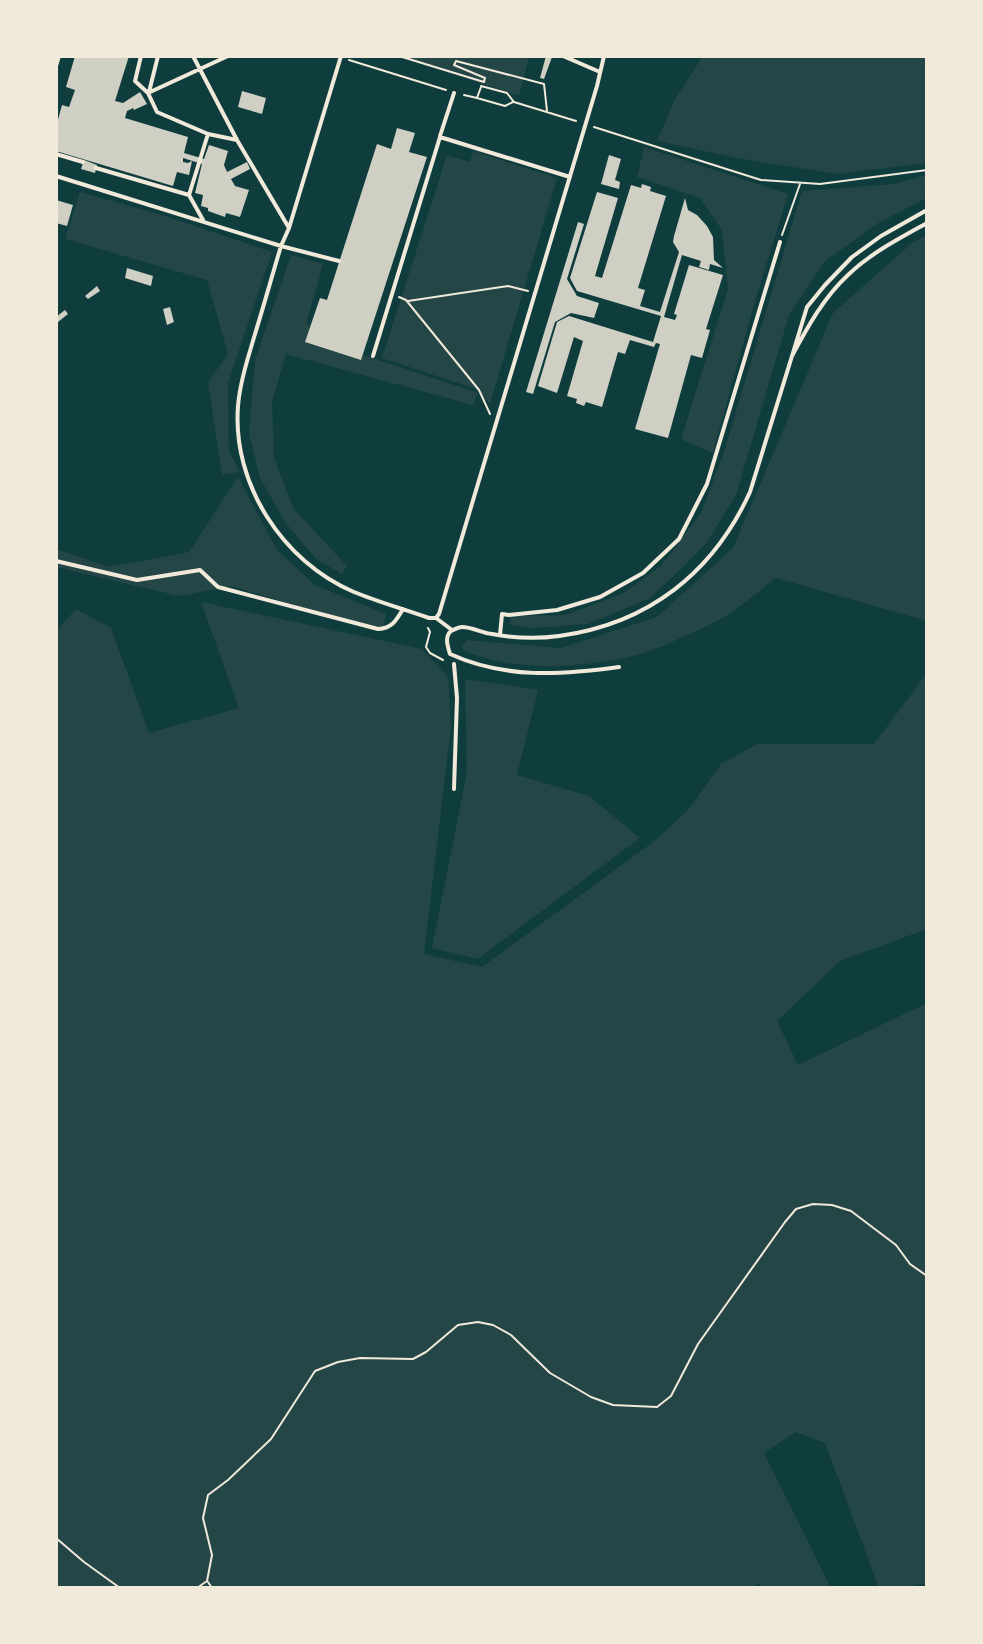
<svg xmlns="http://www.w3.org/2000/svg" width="983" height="1644" font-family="'PT Sans',sans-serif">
<rect width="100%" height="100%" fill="#0f3d3e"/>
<path fill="#244646" d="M396 56H529V57L519 96Z
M703 56H927V163L836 174 737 158 657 141 675 99Z
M644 147 788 194 755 301 713 453 681 439 728 289 722 230 700 198 637 177Z
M473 151 557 178 490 404 476 389 382 358 447 155 470 162Z
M927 175V198L880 222 825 261 789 315 736 495 707 542 687 563 650 598 588 624 534 628 510 625 511 616 565 615 622 594 661 566 701 513 724 452 802 191 894 184Z
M80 192 165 216 272 252 228 383 229 451 240 472 222 475 208 382 228 354 207 280 65 239Z
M927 235V621L776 578C757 592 738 610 717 621 699 630 668 644 650 651 597 668 514 674 464 650L462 645 467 640 561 648 657 617 733 548 833 313 912 243Z
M291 255 323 264 307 321 312 338 478 393 473 405 286 354 272 401 274 457 293 508 347 566 342 574 316 559 285 522 260 478 249 433 255 360Z
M238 477 277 550 315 585 386 614 382 632 231 586 179 596 56 567V549L109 567 189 552Z
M201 602 422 649 448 677 451 726 424 954 482 967 656 840 689 809 721 764 757 744H874L927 673V929L840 961 777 1021 798 1065 927 1003V1583L900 1588H879L825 1443 796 1432 764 1453 831 1588H763L758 1583 751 1588H56V631L76 609 111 628 149 733 239 708Z
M465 679 538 690 517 775 589 796 640 838 478 959 432 948 467 772Z"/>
<path fill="#cfcfc3" d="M75 56H129L115 101 123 103 140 92 147 104 134 110 133 108 127 111 125 118 188 137 184 153 204 159 209 145 228 151 224 165 227 172 247 162 250 169 231 179 235 186 249 190 240 217 226 213 225 217 208 211V208L201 206 203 195 195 193 202 164 183 158V162L188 163 192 161 189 175 177 172 173 186 56 151V127L62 105 69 107 75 90 66 87Z
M546 56 552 57 544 79 540 78Z
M242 91 266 98 262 114 238 107Z
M397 128 415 133 409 152 427 157 361 360 305 342 320 298 327 300 377 144 391 149Z
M609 155 621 159 615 180 620 182 619 189 601 184Z
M84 160 97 165 95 173 81 169Z
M642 184 651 187 650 191 666 196 638 288 645 290 640 306 660 312 679 252 673 242 674 236 685 198 688 210 697 215 707 226 713 237 714 260 723 268 710 264 709 270 699 267 701 261 682 255 664 317 675 320 677 315 674 314 689 265 723 275 706 329 710 330 702 358 691 355 668 438 635 429 660 344 656 343 654 347 630 340 625 354 618 352 602 407 586 402 584 406 576 403 577 399 567 396 583 341 574 337 557 393 538 386 557 322 569 316 653 342 661 316 577 291 570 278 597 192 618 198 595 276 602 278 631 185 641 188Z
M56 200 73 205 67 226 56 223Z
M578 222 584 224 567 279 577 296 599 303 594 318 571 313 555 322 533 394 526 392Z
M127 268 153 276 151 286 125 278Z
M97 286 100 291 88 299 85 296Z
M170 307 174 322 167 325 163 309Z
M65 310 68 314 58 322 56 317Z"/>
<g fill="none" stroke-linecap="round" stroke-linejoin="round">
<path stroke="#f1e9da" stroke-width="2" d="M399 56 484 82 485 78 454 65 456 61 544 84 547 111
M349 60 446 90
M481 86 507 93 514 102 576 121
M464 95 477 98 481 87
M477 98 505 106 513 102
M594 127 761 180 820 184 927 170
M782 235 800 184
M399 297 406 300 479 390 490 414
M408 301 508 286 528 291
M428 628 430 632 426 647 430 653 443 660
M56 1538 84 1562 120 1588
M208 1582 212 1588
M197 1588 207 1581 212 1555 203 1518 208 1495 228 1480 271 1439 315 1371 338 1362 360 1358 413 1359 426 1352 458 1325 478 1322 493 1325 511 1335 550 1373 591 1397 613 1405 657 1407 671 1396 698 1344 785 1222 796 1209 813 1204 832 1205 851 1211 896 1245 910 1264 927 1276"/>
<path stroke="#f1e9da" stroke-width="4" d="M141 56 135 81 148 93 157 112 208 134 189 195 203 220
M193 56 237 140 289 228
M341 56 289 228 281 246C272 276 264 305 255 334 248 358 240 382 238 406 232 484 283 562 354 592 378 602 404 609 429 618H436L439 614 597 86 604 56
M563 56 600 72
M56 66 59 56
M149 92 158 56
M148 93 228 56
M208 134 237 140
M440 136 454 93
M56 154 83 162
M96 168 189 195
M56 176 281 246 339 261
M927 210 881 236 852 257 825 285 807 307 792 356C808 326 824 297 849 274 871 253 900 238 927 223
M373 356 440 137 570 177
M56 561 137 580 200 570 218 587 378 629C392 628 396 621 403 609
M436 618 452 630
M500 635 502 614 509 615 557 610 600 597 643 573 679 539 707 484 780 242
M454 664 457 698 454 789
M619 667C561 675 505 679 450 654 448 647 444 637 451 631 453 630 460 627 462 627 472 627 482 633 492 634 513 638 537 639 559 636 648 624 713 573 750 492L792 356"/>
</g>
<rect width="983" height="1644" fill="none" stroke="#f1e9da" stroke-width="116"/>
</svg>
